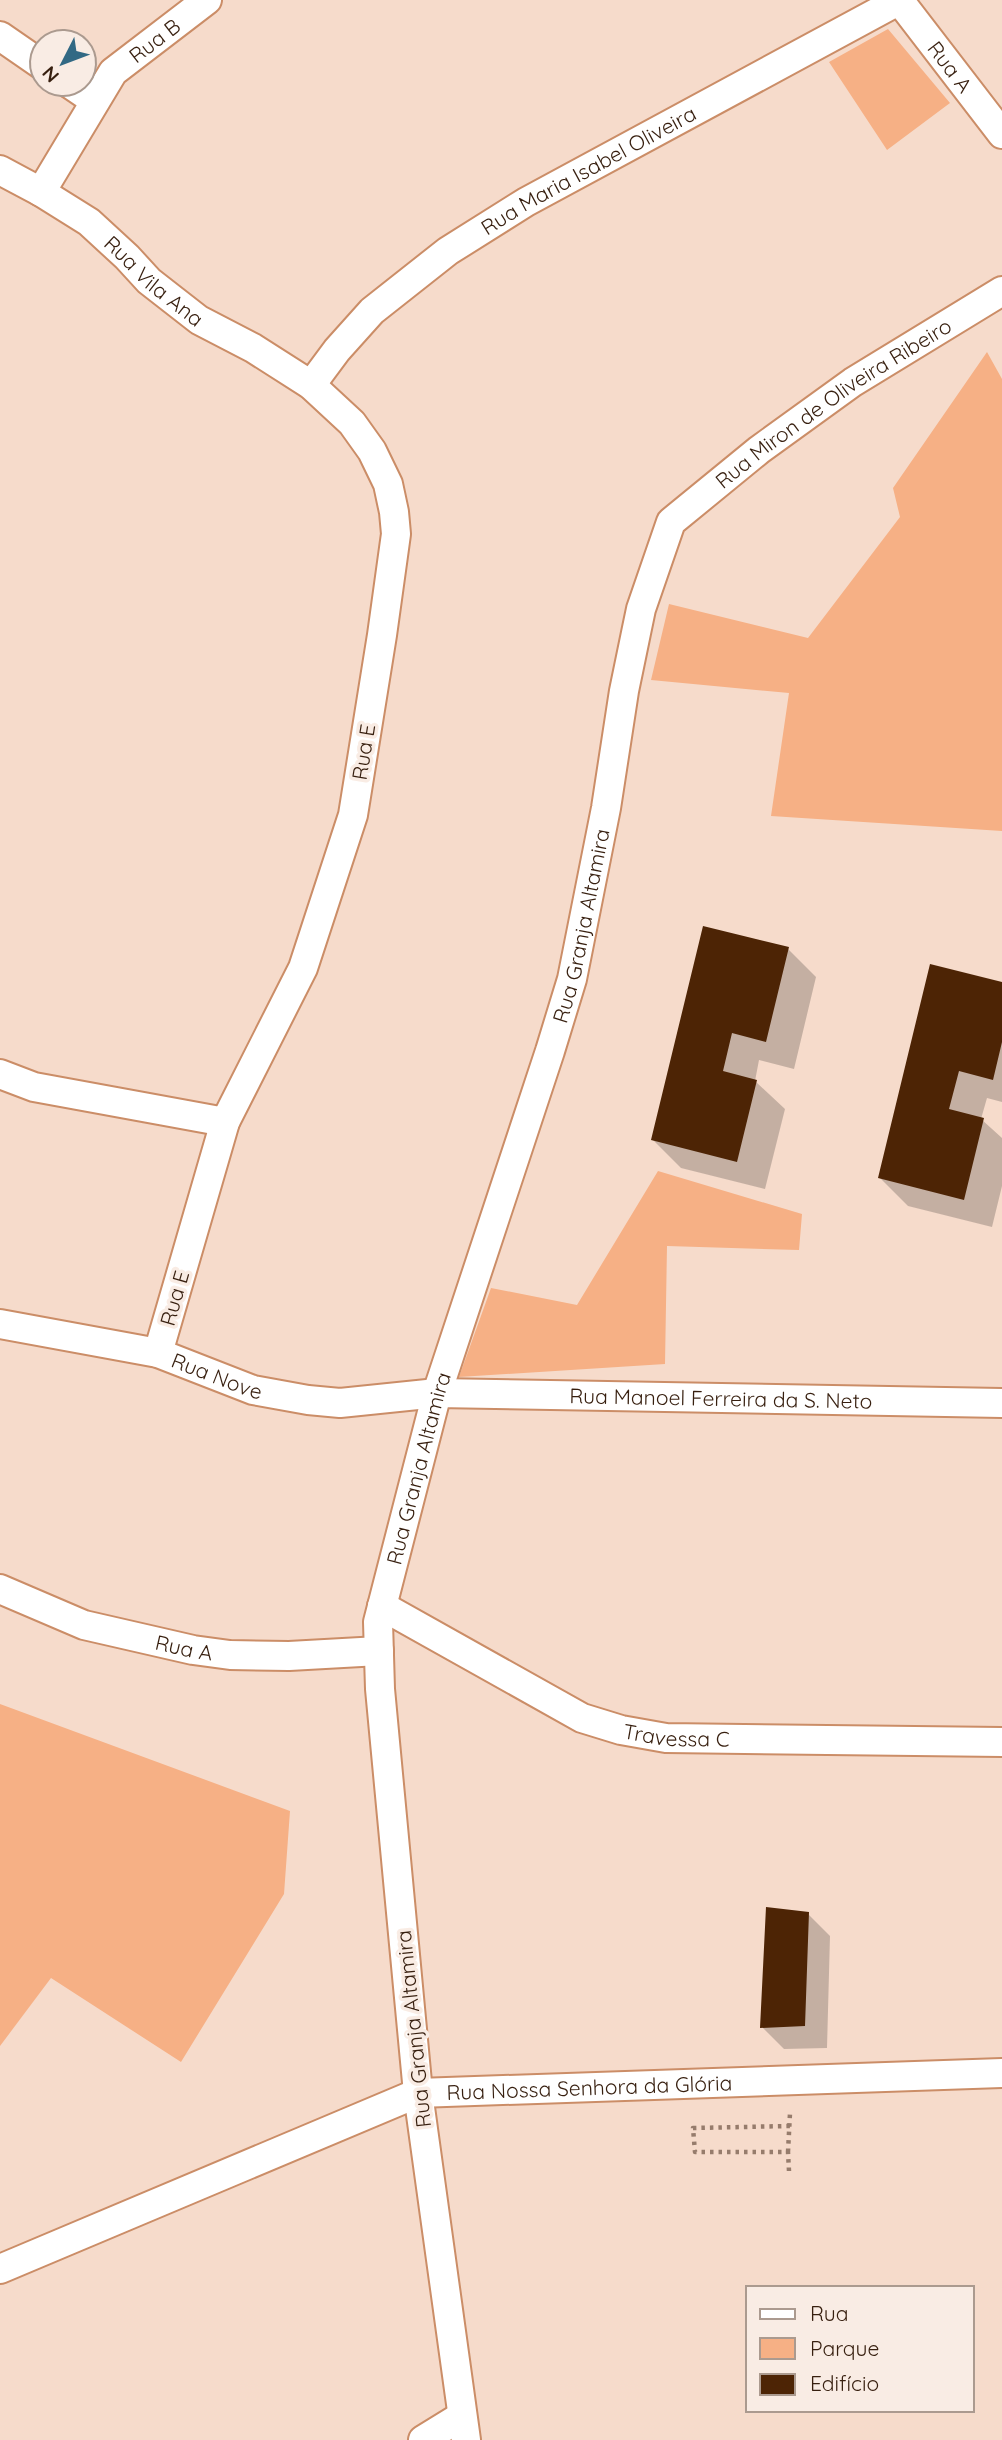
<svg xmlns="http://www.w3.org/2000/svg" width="1002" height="2440" font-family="Quicksand,sans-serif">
<rect width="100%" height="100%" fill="#f6dbcb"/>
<path fill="#f6b085" d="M888 29 950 103 887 150 829 62Z
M987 352 1002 379V831L771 816 789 693 651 680 669 604 808 638 900 517 893 488Z
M658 1171 802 1214 799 1250 667 1246 665 1364 459 1377 491 1288 577 1305Z
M0 1704 290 1811 284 1894 181 2062 51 1978 0 2046Z"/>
<path fill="#0003" d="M788 949 816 977 794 1069 759 1060 755 1081 785 1109 765 1189 681 1168 653 1140Z
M1002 984V1102L987 1098 981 1119 1002 1138V1186L992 1227 908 1206 880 1178Z
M808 1914 830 1936 827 2048 784 2049 762 2027Z"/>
<path fill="#4d2405" d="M703 926 789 947 766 1042 732 1033 723 1071 757 1080 737 1162 651 1140Z
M930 964 1002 982V1042L993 1080 959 1071 949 1109 984 1118 964 1200 878 1178Z
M766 1907 809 1912 805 2026 760 2028Z"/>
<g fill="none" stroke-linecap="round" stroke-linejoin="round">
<defs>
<g id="street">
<path id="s1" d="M899 0 1002 134"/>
<path d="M0 36 42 65"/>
<path d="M70 84 95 101"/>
<path id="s2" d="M0 170 41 192 89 222 127 257 149 281 199 320 253 348 311 385 352 423 372 451 388 484 394 512 396 534 382 635 353 815 303 968 225 1122 158 1353"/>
<path id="s3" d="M41 192 113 72 207 0"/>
<path id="s4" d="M311 385 337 350 372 311 448 251 526 202 900 0"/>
<path d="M0 1074 34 1087 225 1122"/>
<path id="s5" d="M0 1324 158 1353 253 1390 308 1400 340 1403 437 1393 1002 1403"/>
<path id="s6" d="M0 1589 84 1625 193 1650 230 1655 289 1656 379 1651"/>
<path id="s7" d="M382 1606 582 1718 621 1730 666 1738 1002 1742"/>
<path id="s8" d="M0 2269 418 2093 1002 2073"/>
<path d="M423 2440 462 2416"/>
<path id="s9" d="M466 2440 418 2093 380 1689 378 1622 437 1393 550 1051 572 979 606 808 624 691 636 633 641 609 671 522 759 450 853 382 1002 291"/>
</g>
</defs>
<use href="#street" stroke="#cb8d67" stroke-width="32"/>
<path stroke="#967c6c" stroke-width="4.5" stroke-dasharray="3.5 5" stroke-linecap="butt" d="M788 2152 790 2113
M789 2171 788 2152H695L693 2128 790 2126"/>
<use href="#street" stroke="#fff" stroke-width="28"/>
</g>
<g text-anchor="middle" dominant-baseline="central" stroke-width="7" stroke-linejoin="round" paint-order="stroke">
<g font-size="21" fill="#371f0f" stroke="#f9ece4">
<text stroke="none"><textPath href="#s3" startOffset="192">Rua B</textPath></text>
<text stroke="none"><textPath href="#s1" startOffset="84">Rua A</textPath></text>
<text stroke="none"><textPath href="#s4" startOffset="355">Rua Maria Isabel Oliveira</textPath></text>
<text stroke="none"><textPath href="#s2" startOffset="191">Rua Vila Ana</textPath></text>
<text stroke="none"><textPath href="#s9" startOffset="2165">Rua Miron de Oliveira Ribeiro</textPath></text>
<text transform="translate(363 752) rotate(-81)">Rua E</text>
<text stroke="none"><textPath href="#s9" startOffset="1549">Rua Granja Altamira</textPath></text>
<text transform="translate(174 1298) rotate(-74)">Rua E</text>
<text stroke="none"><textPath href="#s5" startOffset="224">Rua Nove</textPath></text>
<text stroke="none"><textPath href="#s5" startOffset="732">Rua Manoel Ferreira da S. Neto</textPath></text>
<text stroke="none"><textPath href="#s9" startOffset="982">Rua Granja Altamira</textPath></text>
<text stroke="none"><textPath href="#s6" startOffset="194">Rua A</textPath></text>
<text stroke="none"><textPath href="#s7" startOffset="326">Travessa C</textPath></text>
<text transform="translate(413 2029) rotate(-96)">Rua Granja Altamira</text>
<text stroke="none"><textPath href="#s8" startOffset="625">Rua Nossa Senhora da Glória</textPath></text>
</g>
</g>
<rect x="746" y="2286" width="228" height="126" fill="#f9ece4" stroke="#ab9a8f" stroke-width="2"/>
<rect x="760" y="2309" width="35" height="10" fill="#ffffff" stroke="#ab9a8f" stroke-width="2"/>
<text x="810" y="2321" font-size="21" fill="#371f0f">Rua</text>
<rect x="760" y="2338" width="35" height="21" fill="#f6b085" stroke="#ab9a8f" stroke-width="2"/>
<text x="810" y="2356" font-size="21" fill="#371f0f">Parque</text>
<rect x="760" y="2374" width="35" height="21" fill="#4d2405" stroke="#ab9a8f" stroke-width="2"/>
<text x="810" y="2391" font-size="21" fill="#371f0f">Edifício</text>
<g transform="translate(63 63) rotate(228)"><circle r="33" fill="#f9ece4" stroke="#ab9a8f" stroke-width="2"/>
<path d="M0-5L12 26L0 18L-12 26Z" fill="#326984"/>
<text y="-10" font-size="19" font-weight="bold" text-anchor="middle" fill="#371f0f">N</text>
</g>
</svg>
